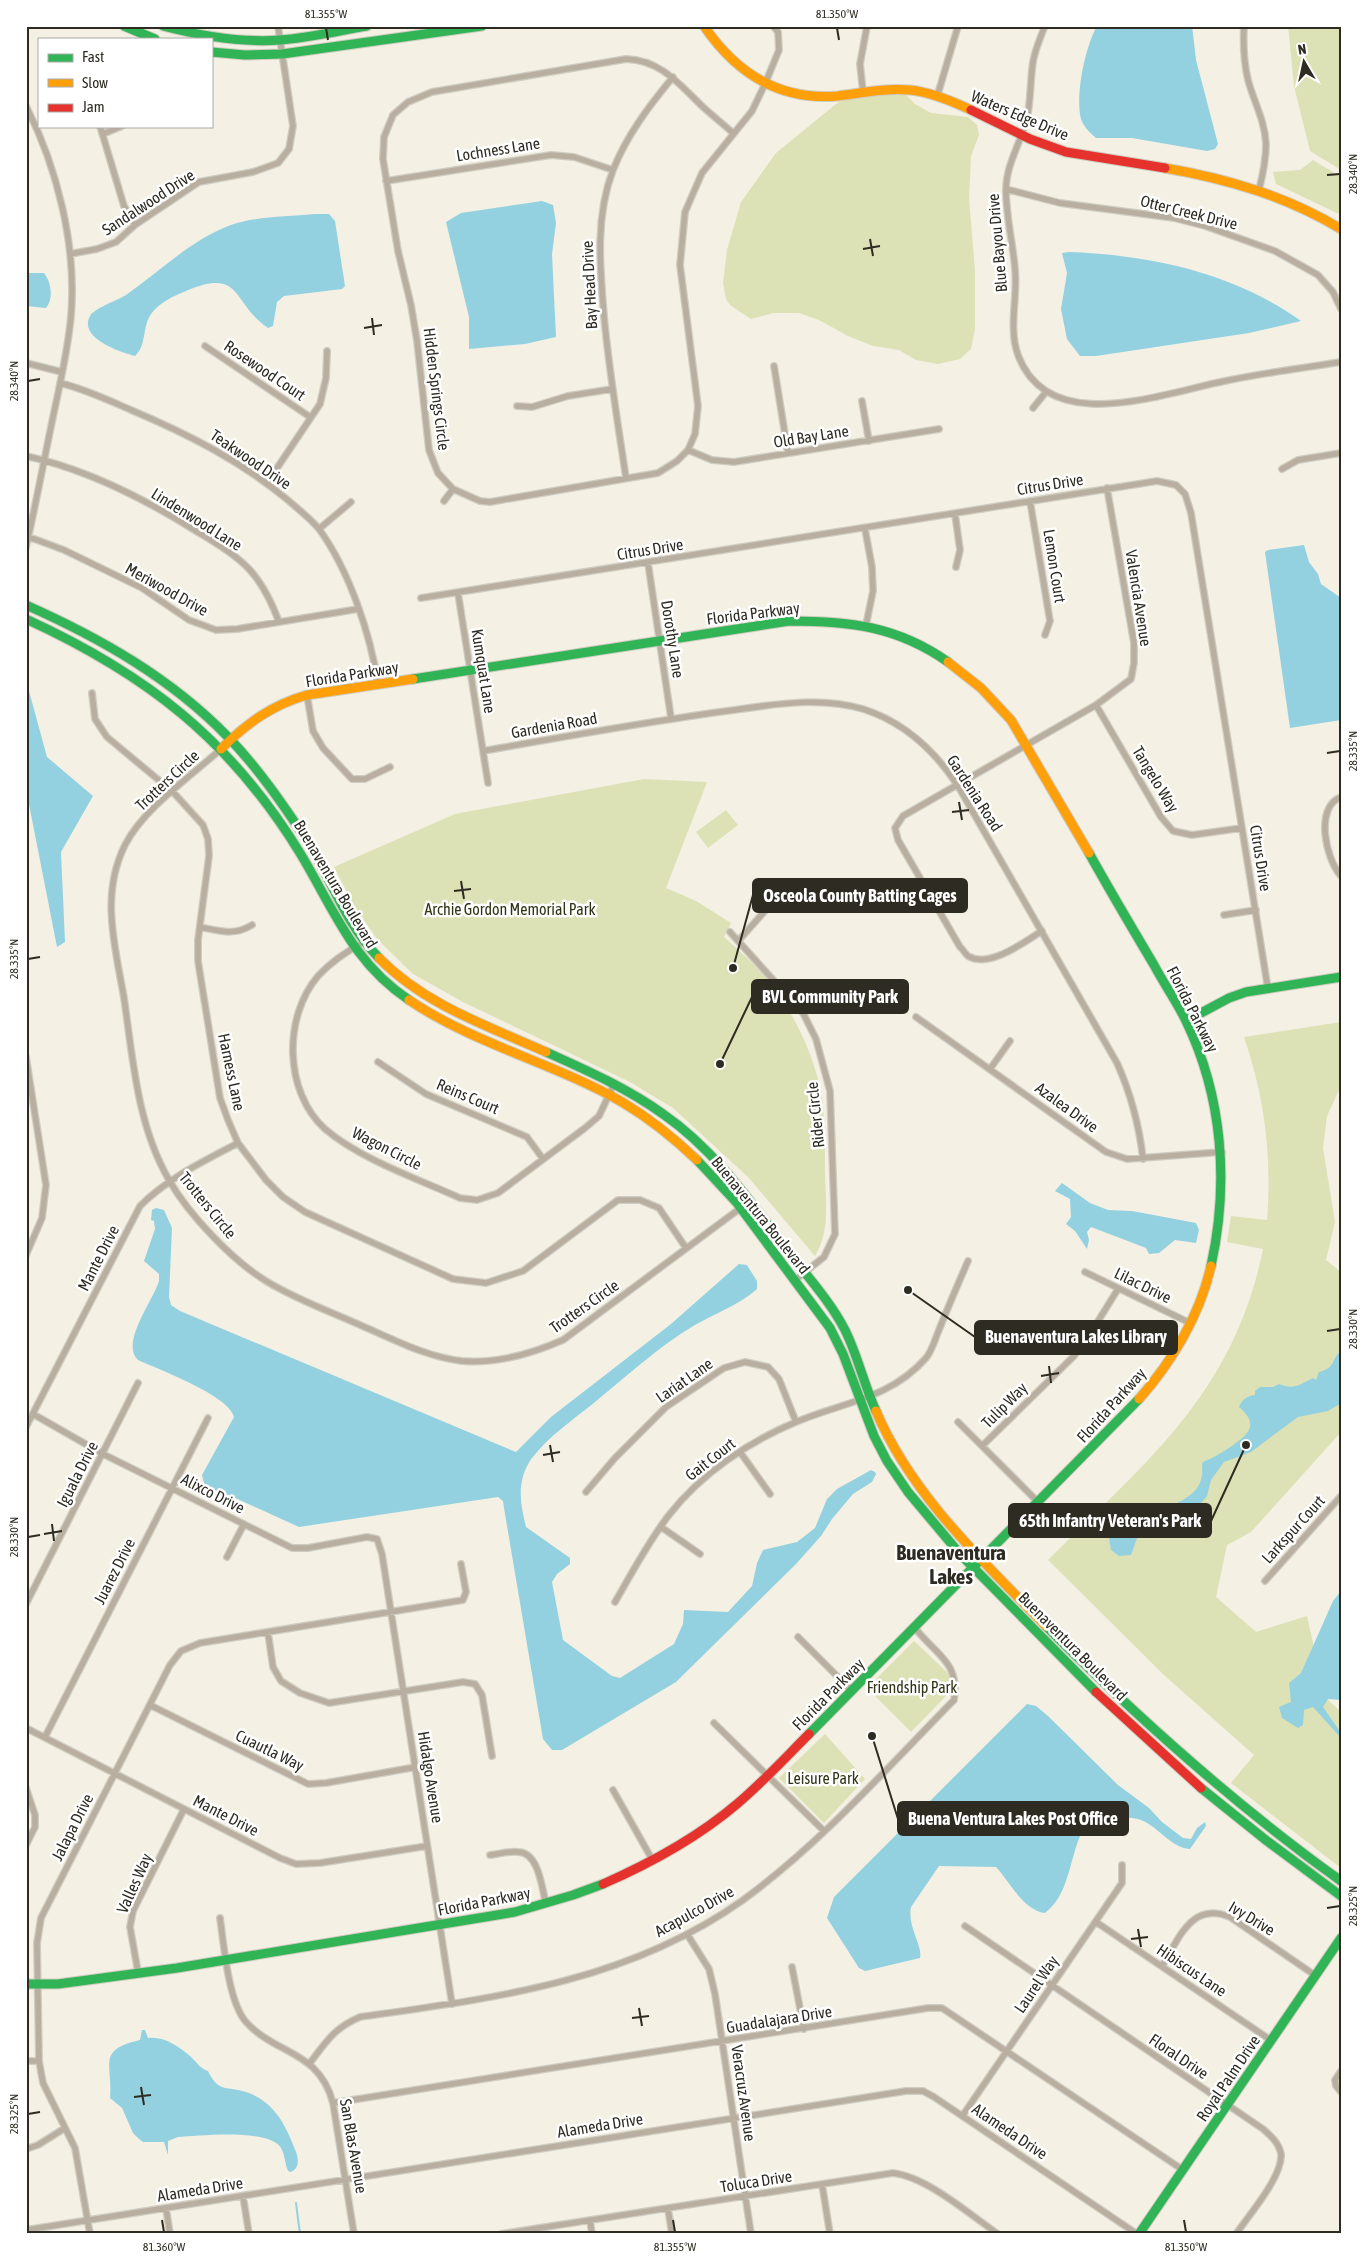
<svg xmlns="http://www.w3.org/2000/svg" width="1367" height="2260" font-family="'Asap Condensed',sans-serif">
<rect width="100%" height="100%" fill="#f4f0e3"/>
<path fill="#dde1b6" d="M1288 26H1341V170L1310 151 1294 86Z
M889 93 905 94 915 104 931 113 968 117 977 125 979 135 971 156 969 198 975 271V329L971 349 960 359 938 364 916 360 899 350 873 346 848 336 819 320 799 313H773L751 319 730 305 726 299 723 283 727 250 741 202 776 153 836 104 846 98Z
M1313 160 1341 177V215L1276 184 1273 172 1300 170Z
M644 779 707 782 666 888 696 901 731 923 724 937C739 950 754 964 767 979 794 1012 816 1058 822 1099 825 1124 825 1150 825 1175 826 1204 830 1231 815 1256L748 1177 673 1108 630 1082 463 1002 413 974 377 939 353 904 334 867 455 814Z
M726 810 738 825 708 848 696 832Z
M1341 1022V1086L1327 1116 1323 1148 1335 1222 1326 1260 1341 1272V1432L1251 1532 1227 1545 1216 1597 1256 1632 1307 1616 1325 1697 1341 1712V1868L1231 1783 1254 1755 1164 1675 1048 1560C1146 1462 1234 1393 1263 1249L1227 1242 1231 1216 1267 1220C1272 1157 1265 1098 1244 1037Z
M914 1641 949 1674V1693L911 1732 867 1688Z
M825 1734 865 1779 824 1823 779 1778Z"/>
<path fill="#93d1e1" d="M1097 26H1192L1196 60 1218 144 1215 149 1207 151 1132 138H1096C1090 133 1084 127 1081 119 1075 96 1085 47 1097 26Z
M542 201 553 205 556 223 552 254 556 337 525 344 469 349V317L446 222 461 213Z
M314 214H329L335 221 345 286 342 289 284 296 277 302 273 326 268 328C231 303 243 267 186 291 173 296 159 303 151 314 142 327 147 345 135 356 120 352 78 338 90 316 93 309 118 300 126 295 159 272 192 239 231 225 257 216 287 217 314 214Z
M1069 252C1151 255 1234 273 1301 321L1249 333 1096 356H1080L1067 339 1061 309 1067 273 1062 253Z
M26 273H44C51 282 54 298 46 308L26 306Z
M1304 545 1309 562 1318 574 1321 584 1341 598V720L1290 728 1265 552 1268 550Z
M26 680 47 757 93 796 61 852 65 942 57 947 26 789Z
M1062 1183 1090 1203 1108 1210 1132 1211 1196 1223 1199 1230 1196 1243 1175 1240 1159 1253 1149 1254 1146 1248 1091 1227 1087 1232 1089 1240 1087 1249 1075 1231 1066 1224 1071 1217 1070 1199 1055 1191Z
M156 1208 164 1210 172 1228 169 1297 171 1305 180 1311 516 1452 551 1417 671 1324 739 1264 747 1265 757 1281V1289C739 1305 716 1313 695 1325 659 1346 627 1376 595 1402 574 1419 549 1436 532 1458 516 1480 520 1503 526 1527L570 1558V1564L557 1574 552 1582 563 1640 612 1676 620 1678 674 1644 683 1624 684 1610 728 1612 752 1586 757 1563 763 1550 797 1542 815 1528 827 1499 837 1489 871 1470 875 1472 876 1474 872 1482 853 1494 832 1519 821 1536 796 1564 676 1682 562 1750H552L543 1739 504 1508 503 1501 498 1497 299 1527 231 1496 205 1487 202 1475 234 1417C230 1396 158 1369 138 1360 120 1343 153 1301 159 1281V1274L144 1261 155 1229 154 1221 151 1220 152 1210Z
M1341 1351 1340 1404 1328 1411 1298 1417 1251 1452 1224 1462 1211 1480 1207 1496 1192 1514 1188 1517 1164 1510C1187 1497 1205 1493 1202 1463L1205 1461C1213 1458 1221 1453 1229 1448 1247 1435 1261 1426 1239 1407 1242 1399 1247 1396 1255 1395V1391L1260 1387H1273L1279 1384C1294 1390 1299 1385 1313 1378L1316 1380 1319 1372C1336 1368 1331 1359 1341 1351Z
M1161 1511C1138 1521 1139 1536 1131 1555L1119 1556 1111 1550 1109 1538C1127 1519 1135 1515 1161 1511Z
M1341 1591V1700L1328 1699 1323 1707 1341 1733V1738L1313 1707 1304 1710 1303 1725 1298 1728 1282 1718 1279 1707 1291 1702 1289 1683 1301 1673 1333 1601Z
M1027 1704 1036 1706 1048 1716 1118 1785 1149 1808 1162 1822 1183 1838 1191 1839 1197 1828 1205 1822 1206 1826 1190 1849C1171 1848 1159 1827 1141 1820 1127 1815 1105 1819 1090 1819 1068 1846 1074 1891 1045 1913 1023 1910 1010 1882 996 1867L939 1866 911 1907C907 1927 923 1945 920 1958L865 1971 859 1968 827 1918 834 1897Z
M142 2030H145L148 2038C164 2036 178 2046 190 2056 197 2062 199 2068 208 2071 219 2094 227 2085 249 2093 276 2104 286 2126 296 2152 299 2160 299 2168 291 2172L288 2171C285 2164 285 2155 281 2148 269 2128 199 2136 178 2137L168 2141V2155L164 2142H143L139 2139 133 2133 122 2108 110 2098C113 2064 96 2050 140 2040Z"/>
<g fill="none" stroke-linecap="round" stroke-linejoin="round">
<path stroke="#93d1e1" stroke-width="2" d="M296 2203 300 2234"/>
<defs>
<path id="street" d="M1045 26C1040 38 1035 50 1033 62 1030 81 1031 100 1027 118 1021 143 1006 164 1006 190 1006 217 1013 243 1015 269 1018 298 1008 327 1018 355 1049 438 1163 393 1225 381 1263 373 1302 368 1341 362
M1244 26C1243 44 1244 63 1248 80 1254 102 1265 121 1266 144 1266 160 1263 174 1259 190
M863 92 860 64 867 26
M937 97 958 26
M26 106C57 167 77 246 71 316 68 350 60 384 53 417 44 460 36 504 26 547
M100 126 124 206 135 225
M733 133C723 124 713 116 703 107 680 85 661 60 626 59L432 92 408 102 393 115 384 137 383 159 398 251 411 305 417 341 429 450 438 473 453 489 480 501 490 502 658 473 677 461 688 450 695 434 698 406 680 265 685 212 702 173 752 111 765 84 779 50 778 32 773 26
M103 134 122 126
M386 181 551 155 574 157 613 170
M1006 189 1060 203 1174 218 1205 226 1275 251 1318 275 1333 292 1341 309
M70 254 97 249 116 242 135 225 199 182 253 172 278 163 289 149 293 126 278 26
M205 346 310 417
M26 363 62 372
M774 366 788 453
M60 383C85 389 108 400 131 410 188 434 241 461 289 501 299 510 311 519 319 529 349 570 371 635 378 685
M862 401 869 441
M517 406 532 407 568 396 612 389
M1033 408 1046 392
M688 450 712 460 734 462 939 429
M26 456C86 469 145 499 196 531 214 542 235 554 249 569 263 584 272 603 279 622
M1282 469 1298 460 1341 453
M626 478C618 424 609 371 604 316 600 267 595 217 613 170 627 135 649 106 673 77
M267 483 320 404 326 378 327 351
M444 501 453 489
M1030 501 1050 621 1045 635
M955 514 960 550 956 567
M319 529 351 502
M865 529 872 567 873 591 866 625
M29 537 64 550 142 588 189 620 216 630 237 629 358 609
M648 563 671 718
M458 593 488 783
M421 598 1157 481 1176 485 1185 494 1191 513 1268 989
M92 693 95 719 107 737 173 792 203 825 208 839 209 856 198 940V961L220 1098 228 1120 238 1143 266 1180 283 1197 305 1212 453 1279 486 1283 523 1271 618 1200H640L659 1208 686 1248
M307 695 313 731 323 748 352 779H365L390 767
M1096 705 1161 817 1173 831 1192 835 1242 828
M221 749C190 777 144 808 125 845 100 895 115 946 124 998 133 1059 137 1125 169 1180 189 1215 232 1260 266 1281 295 1299 329 1311 360 1325 393 1339 426 1357 462 1361 497 1364 531 1354 563 1340L750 1201
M483 751C562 737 640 723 719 712 766 706 816 695 863 709 904 722 935 751 958 786L1117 1063C1131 1094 1139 1124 1143 1159
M1341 797C1314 807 1326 860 1341 876
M1224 915 1256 910
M200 927C219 931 235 936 252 925
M1042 931C1024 942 989 969 968 956 965 954 963 949 960 947L898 840 895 828 903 816 1096 705 1131 679 1134 663V643L1107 488
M730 932 803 1013 816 1039 830 1091 835 1234 824 1257 795 1280
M739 940 789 884
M364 942C347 951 331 962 318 976 283 1017 284 1092 325 1129 360 1159 418 1179 460 1198L477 1200 498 1193 585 1128 599 1116 614 1084
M916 1017 1106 1152 1127 1159 1222 1152
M26 1057 46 1185 42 1218 26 1255
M378 1062 426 1094 527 1137 543 1159
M990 1069 1010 1041
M1085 1272 1190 1323
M33 1414 103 1454 292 1548H308L367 1537 377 1539 382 1554 452 2004
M958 1422 1039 1503
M26 1427 140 1206C168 1178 204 1161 238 1143
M982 1446 1074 1356 1095 1326 1118 1289
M740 1452 770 1494
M586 1492 615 1458 666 1407 724 1368 745 1362 768 1367 779 1379 796 1422
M661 1527 700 1554
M227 1557 244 1524
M1265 1581 1341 1496
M615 1602C632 1573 648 1542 669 1515 701 1474 748 1442 796 1422 843 1402 890 1399 926 1358 932 1351 935 1339 939 1330 948 1307 958 1284 968 1261
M26 1604 138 1383
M268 1633 273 1667 281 1681 300 1693 329 1703 463 1682 475 1684 482 1695 492 1756
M798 1637 852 1691
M150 1705 308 1784 326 1783 416 1767
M714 1723 824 1831
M26 1728 280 1858 296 1864 320 1863 427 1846
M45 1737 208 1418
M26 1788 35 1815V1827L26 1845
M613 1790 653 1861
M490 1855C499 1854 509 1851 518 1852 539 1852 542 1889 546 1904
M220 1918C224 1945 228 2001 246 2022 276 2055 319 2050 333 2103L354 2234
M1096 1922 1272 2041
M965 1926 1263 2129C1271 2136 1279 2143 1281 2154 1283 2176 1249 2215 1236 2234
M687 1934 709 1969 715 1994 751 2234
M1162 1966C1179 1939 1191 1901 1230 1917L1316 1976
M792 1967 804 2029
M138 1972 130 1927 133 1911 184 1809
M26 2061H39
M310 2063C326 2042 334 2028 360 2017 495 1998 628 1982 743 1900 820 1844 887 1768 954 1700 960 1662 936 1655 915 1628
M1341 2071 1335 2080 1336 2086 1341 2092
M333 2103 928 2008H942L1183 2170
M963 2115 1122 1883V1865
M26 2149 38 2145 65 2128
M822 2184 830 2234
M243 2196 249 2234
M166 2208 170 2234
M668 2209 672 2234
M590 2220 592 2234
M26 2230 906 2091H923L934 2097 1137 2234
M90 2234 75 2148 43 2083 39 2061 37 1943 41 1918 170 1665 181 1651 200 1643 463 1600 466 1592 461 1564
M501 2234 893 2173C927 2177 969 2214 998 2234"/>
<path id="fast" d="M124 26 155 39
M163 26C201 36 241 43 280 40 309 38 338 31 367 26
M211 52 245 55 282 54 482 26
M26 605C100 638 171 678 228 737 258 768 282 803 306 839 331 878 346 925 379 958
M26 619C146 674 230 739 300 853 334 909 352 962 409 1000
M413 679 789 621C849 621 897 626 948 662
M1089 853C1110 891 1132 928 1154 965 1164 984 1177 1002 1186 1021 1223 1097 1229 1184 1211 1266
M1186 1021 1229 998 1246 992 1341 977
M546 1052C586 1070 627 1088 663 1114 714 1149 751 1202 787 1250 807 1276 830 1301 845 1330 858 1356 864 1385 876 1411
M697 1160 737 1203 830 1328 843 1354 874 1436 887 1461 908 1492 960 1554 1096 1692
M1046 1626C1139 1719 1235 1805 1341 1881
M809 1734 1139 1399
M1201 1788 1267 1841 1341 1896
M26 1984H58L177 1968 515 1912 573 1895 603 1884
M1139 2234 1341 1938"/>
<path id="slow" d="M704 26C736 73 779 101 838 96 862 93 885 88 910 90 931 92 952 101 971 110
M1165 168C1228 179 1286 196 1341 229
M948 662 981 688 1011 720 1089 853
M221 749C247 723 272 705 307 695L413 679
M379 958C425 1005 488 1026 546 1052
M409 1000C474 1044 554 1063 622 1102 649 1118 674 1138 697 1160
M1139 1399C1172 1362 1200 1315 1211 1266
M876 1411C912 1496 983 1561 1046 1626"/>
<path id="jam" d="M971 110 1030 139 1066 152 1165 168
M1096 1692 1201 1788
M603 1884C651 1863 697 1838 737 1804 763 1782 785 1758 809 1734"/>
</defs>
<use href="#street" stroke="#cfccc2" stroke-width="8"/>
<use href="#fast" stroke="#cfccc2" stroke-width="11"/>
<use href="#slow" stroke="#cfccc2" stroke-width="11"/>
<use href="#jam" stroke="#cfccc2" stroke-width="11"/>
<use href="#street" stroke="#b8afa0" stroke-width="5.5"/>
<use href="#fast" stroke="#30b455" stroke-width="9"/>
<use href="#slow" stroke="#ff9f0a" stroke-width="9"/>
<use href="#jam" stroke="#e5322d" stroke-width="9"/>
</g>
<path fill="none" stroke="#2d2b22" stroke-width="2" d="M326 28 328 40M837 28 839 40M1327 175 1340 174M870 239 873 256M863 249 880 246M372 318 374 335M364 328 382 325M28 381 40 379M1327 753 1340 751M959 802 962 820M952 812 969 810M461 881 464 899M454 891 471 889M28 959 40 957M1327 1331 1340 1329M1049 1366 1051 1383M1041 1376 1059 1373M550 1445 553 1462M543 1455 560 1452M52 1524 54 1541M44 1534 62 1531M28 1537 40 1535M1327 1908 1340 1906M1138 1929 1141 1947M1131 1939 1148 1937M639 2008 642 2026M632 2018 649 2016M141 2087 144 2105M134 2097 151 2095M28 2114 40 2112M162 2220 164 2232M673 2220 675 2232M1184 2220 1186 2232"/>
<g text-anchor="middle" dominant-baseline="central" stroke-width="5" stroke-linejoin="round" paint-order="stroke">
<g font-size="16" fill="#2d2b22" stroke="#fff">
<text transform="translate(1020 115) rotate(23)">Waters Edge Drive</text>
<text transform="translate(498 149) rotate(-9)">Lochness Lane</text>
<text transform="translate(148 202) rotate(-33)">Sandalwood Drive</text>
<text transform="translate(1189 212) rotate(14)">Otter Creek Drive</text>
<text transform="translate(997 243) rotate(-95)">Blue Bayou Drive</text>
<text transform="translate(589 285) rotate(-93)">Bay Head Drive</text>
<text transform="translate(265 370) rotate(34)">Rosewood Court</text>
<text transform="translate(437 389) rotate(83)">Hidden Springs Circle</text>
<text transform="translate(811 436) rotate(-9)">Old Bay Lane</text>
<text transform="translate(251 459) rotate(34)">Teakwood Drive</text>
<text transform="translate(1050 484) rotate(-9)">Citrus Drive</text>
<text transform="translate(197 519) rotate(32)">Lindenwood Lane</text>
<text transform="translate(650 549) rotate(-9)">Citrus Drive</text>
<text transform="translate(1055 566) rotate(81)">Lemon Court</text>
<text transform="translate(167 589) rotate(29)">Meriwood Drive</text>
<text transform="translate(1139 598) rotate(81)">Valencia Avenue</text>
<text transform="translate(753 613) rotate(-7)">Florida Parkway</text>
<text transform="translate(673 639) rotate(81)">Dorothy Lane</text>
<text transform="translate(484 671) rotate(81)">Kumquat Lane</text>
<text transform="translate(352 674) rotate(-9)">Florida Parkway</text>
<text transform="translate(554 725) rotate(-10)">Gardenia Road</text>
<text transform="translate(1156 779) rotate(59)">Tangelo Way</text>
<text transform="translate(167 780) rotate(-43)">Trotters Circle</text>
<text transform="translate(975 793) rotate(57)">Gardenia Road</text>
<text transform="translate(1261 858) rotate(81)">Citrus Drive</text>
<text transform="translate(336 884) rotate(59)">Buenaventura Boulevard</text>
<text transform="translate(1193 1009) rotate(63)">Florida Parkway</text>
<text transform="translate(232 1072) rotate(78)">Harness Lane</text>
<text transform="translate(468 1096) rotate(23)">Reins Court</text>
<text transform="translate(1067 1107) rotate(36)">Azalea Drive</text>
<text transform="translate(815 1115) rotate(-96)">Rider Circle</text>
<text transform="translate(387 1148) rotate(27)">Wagon Circle</text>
<text transform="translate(208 1205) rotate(51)">Trotters Circle</text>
<text transform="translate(761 1215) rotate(51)">Buenaventura Boulevard</text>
<text transform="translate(98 1258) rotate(-63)">Mante Drive</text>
<text transform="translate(1143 1285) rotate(26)">Lilac Drive</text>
<text transform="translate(584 1306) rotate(-35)">Trotters Circle</text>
<text transform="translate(684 1380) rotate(-35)">Lariat Lane</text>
<text transform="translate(1004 1405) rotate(-45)">Tulip Way</text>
<text transform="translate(1111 1405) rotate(-48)">Florida Parkway</text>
<text transform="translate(710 1459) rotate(-38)">Gait Court</text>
<text transform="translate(77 1474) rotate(-63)">Iguala Drive</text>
<text transform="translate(213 1493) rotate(27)">Alixco Drive</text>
<text transform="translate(1293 1529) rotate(-48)">Larkspur Court</text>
<text transform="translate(114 1571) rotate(-63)">Juarez Drive</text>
<text transform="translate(1073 1646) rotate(45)">Buenaventura Boulevard</text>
<text transform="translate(828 1694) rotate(-45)">Florida Parkway</text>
<text transform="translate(270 1750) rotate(26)">Cuautla Way</text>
<text transform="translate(431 1777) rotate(81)">Hidalgo Avenue</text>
<text transform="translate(226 1815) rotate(27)">Mante Drive</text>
<text transform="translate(72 1827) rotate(-63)">Jalapa Drive</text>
<text transform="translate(134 1883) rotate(-66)">Valles Way</text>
<text transform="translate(484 1901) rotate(-11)">Florida Parkway</text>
<text transform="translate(694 1911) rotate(-29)">Acapulco Drive</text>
<text transform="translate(1252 1918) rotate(31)">Ivy Drive</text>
<text transform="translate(1192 1970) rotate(34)">Hibiscus Lane</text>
<text transform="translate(1036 1984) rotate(-56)">Laurel Way</text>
<text transform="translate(779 2019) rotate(-9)">Guadalajara Drive</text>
<text transform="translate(1179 2056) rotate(34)">Floral Drive</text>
<text transform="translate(1228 2078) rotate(-56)">Royal Palm Drive</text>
<text transform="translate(744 2093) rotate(82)">Veracruz Avenue</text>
<text transform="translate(600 2125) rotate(-9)">Alameda Drive</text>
<text transform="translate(1010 2131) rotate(34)">Alameda Drive</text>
<text transform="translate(354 2146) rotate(80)">San Blas Avenue</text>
<text transform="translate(756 2181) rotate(-9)">Toluca Drive</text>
<text transform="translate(200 2189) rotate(-9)">Alameda Drive</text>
</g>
<g font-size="16" fill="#303415" stroke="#fff">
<text x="510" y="909">Archie Gordon Memorial Park</text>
<text x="912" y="1687">Friendship Park</text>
<text x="823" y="1778">Leisure Park</text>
</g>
<g font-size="21" font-weight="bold" fill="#2d2b22" stroke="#fff">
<text x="951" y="1552">Buenaventura<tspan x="951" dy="24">Lakes</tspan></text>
</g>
</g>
<path fill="none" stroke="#2d2b22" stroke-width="2" d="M733 968L753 895M720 1064L752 997M908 1290L975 1337M1246 1445L1211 1521M872 1736L898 1819"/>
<g fill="#2d2b22" stroke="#fff" stroke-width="2">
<circle cx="733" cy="968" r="5"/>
<circle cx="720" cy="1064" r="5"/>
<circle cx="908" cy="1290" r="5"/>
<circle cx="1246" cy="1445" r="5"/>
<circle cx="872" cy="1736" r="5"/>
</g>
<g fill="#2d2b22" stroke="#2d2b22" stroke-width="2">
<rect x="753" y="879" width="214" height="33" rx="5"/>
<rect x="752" y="980" width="156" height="33" rx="5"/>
<rect x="975" y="1321" width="202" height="33" rx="5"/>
<rect x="1009" y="1504" width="202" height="33" rx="5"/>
<rect x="898" y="1802" width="230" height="33" rx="5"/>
</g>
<g font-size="18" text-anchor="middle" font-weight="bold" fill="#fff">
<text x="860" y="902">Osceola County Batting Cages</text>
<text x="830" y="1003">BVL Community Park</text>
<text x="1076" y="1343">Buenaventura Lakes Library</text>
<text x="1110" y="1527">65th Infantry Veteran's Park</text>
<text x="1013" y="1825">Buena Ventura Lakes Post Office</text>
</g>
<rect width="1367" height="2260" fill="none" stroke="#ffffff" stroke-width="55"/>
<rect x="38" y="38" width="175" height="90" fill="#ffffff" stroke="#abaaa7"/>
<rect x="48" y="54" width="25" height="8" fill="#30b455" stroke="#abaaa7"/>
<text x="82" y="62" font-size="15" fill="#2d2b22">Fast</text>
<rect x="48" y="79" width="25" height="8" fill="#ff9f0a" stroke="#abaaa7"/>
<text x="82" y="88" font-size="15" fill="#2d2b22">Slow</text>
<rect x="48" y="104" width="25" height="8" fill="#e5322d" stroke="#abaaa7"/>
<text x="82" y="112" font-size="15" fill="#2d2b22">Jam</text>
<g transform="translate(1304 62) rotate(351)" stroke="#ffffff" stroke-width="4" paint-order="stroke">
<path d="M0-4L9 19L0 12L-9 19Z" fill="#2d2b22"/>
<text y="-8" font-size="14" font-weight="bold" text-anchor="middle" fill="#2d2b22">N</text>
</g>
<rect x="28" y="28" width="1312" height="2204" fill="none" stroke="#2d2b22" stroke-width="2"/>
<g font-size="12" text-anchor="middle" fill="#2d2b22">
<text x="326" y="18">81.355°W</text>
<text x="837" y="18">81.350°W</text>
<text transform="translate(1353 174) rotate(-90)" y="4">28.340°N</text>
<text transform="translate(14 381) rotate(-90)" y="4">28.340°N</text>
<text transform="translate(1353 751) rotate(-90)" y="4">28.335°N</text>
<text transform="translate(14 959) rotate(-90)" y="4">28.335°N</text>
<text transform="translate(1353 1329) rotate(-90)" y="4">28.330°N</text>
<text transform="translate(14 1537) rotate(-90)" y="4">28.330°N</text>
<text transform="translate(1353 1906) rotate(-90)" y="4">28.325°N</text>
<text transform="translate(14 2114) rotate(-90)" y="4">28.325°N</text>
<text x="164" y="2251">81.360°W</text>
<text x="675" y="2251">81.355°W</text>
<text x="1186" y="2251">81.350°W</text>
</g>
</svg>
